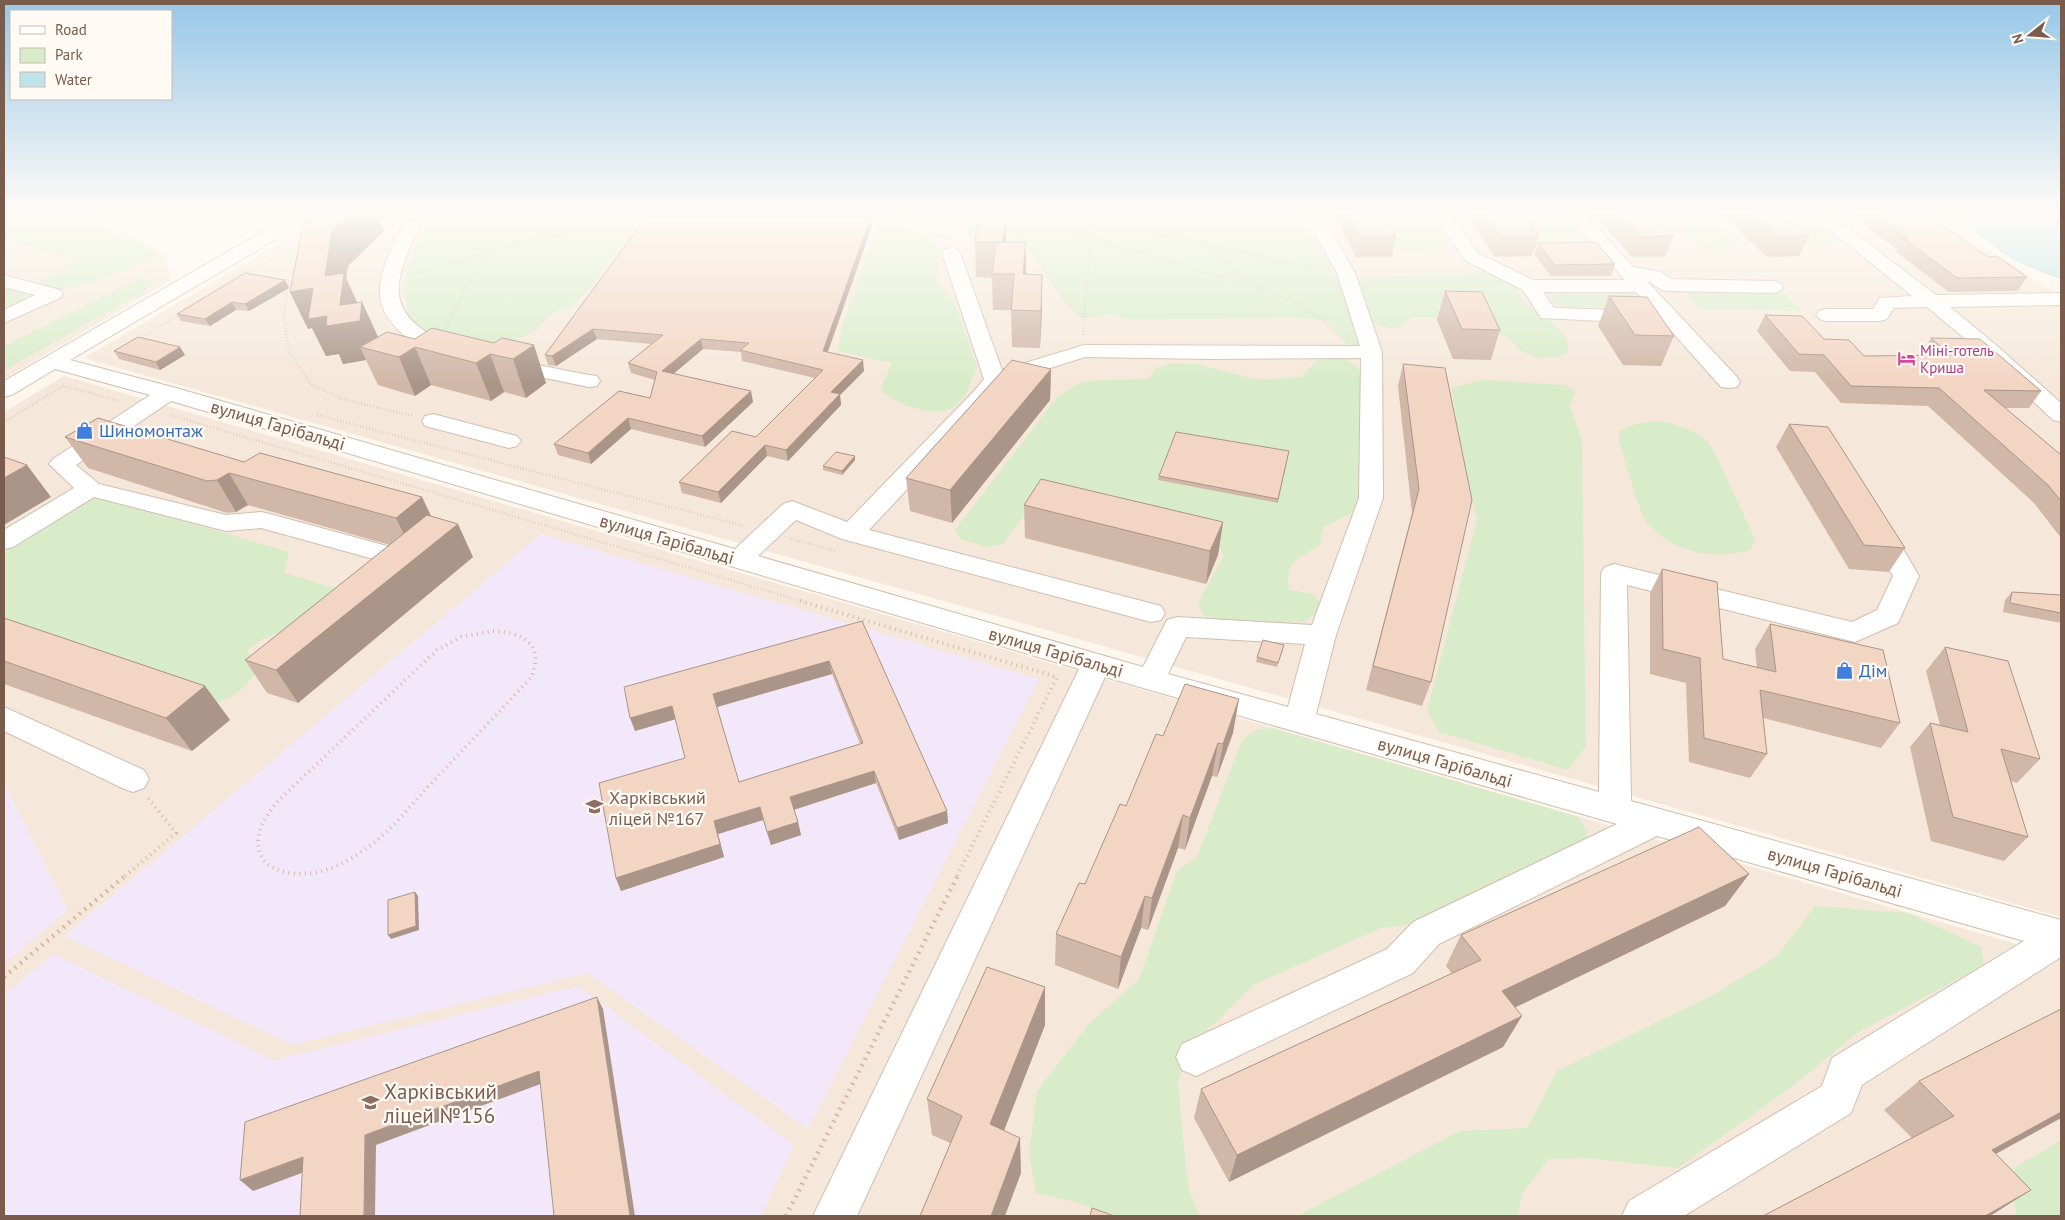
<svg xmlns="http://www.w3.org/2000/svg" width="2065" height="1220" font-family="'PT Sans',sans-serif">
<rect width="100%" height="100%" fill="#fdf6ec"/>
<path fill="#f5e8da" d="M4 214H78L126 234 165 254 171 280 4 379Z
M330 214H1929L2061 296V917L84 358Z
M64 376 2061 957V1216H4V412Z"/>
<path fill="#f3e8fa" d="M541 534 1039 679 808 1129 587 973 292 1045 64 936Z
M4 783 68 910 4 964Z
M53 954 274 1060 578 986 794 1145 761 1216H4V995Z"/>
<path fill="#d8ecc9" d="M403 213 639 214 638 220 598 279 573 306 553 312 535 331 522 337 477 351 434 337 418 326 408 312 404 289 407 267 426 224 404 223 397 219Z
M1077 213 1088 215 1301 214 1334 275 1345 286 1363 345C1335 348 1344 330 1324 321 1316 318 1304 319 1295 318L1126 319 1115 315 1083 318 1067 304 1023 239 973 238 963 227 927 229 891 214Z
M4 214H73L131 238 158 254C137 266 75 292 52 290 46 290 40 286 34 284L67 267 78 258 4 240Z
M1372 214H1433L1448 237 1449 245 1443 249 1402 250 1391 246Z
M1503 214H1562L1580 234C1570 240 1542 246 1531 245Z
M1629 214H1706L1737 243 1733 247 1716 249 1701 246 1685 234 1656 230Z
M1758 214H1810L1839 235V241C1806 258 1783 234 1758 214Z
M897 223C914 227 928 233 939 248L936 281 954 300 977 367C972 377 969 391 962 400 942 424 899 405 880 390L892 363 838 351 842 327 877 225Z
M1486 272 1509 277 1517 282C1516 310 1558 317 1567 341 1568 345 1568 350 1568 353L1558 357 1536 358 1520 350 1507 337 1488 331 1472 318 1410 317C1402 336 1374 328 1364 313 1358 304 1356 289 1353 278Z
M148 279 153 280 154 283 147 290 4 370V346L135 281Z
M1678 285 1777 287 1803 311 1700 309Z
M4 286 18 290 28 297 21 304 4 312Z
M1629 287 1643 307H1565L1556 305 1544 289Z
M1329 357C1344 359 1355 360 1363 374L1361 508 1324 527 1320 545C1298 559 1285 561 1289 590L1312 594 1322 603 1314 615 1304 622 1223 623 1203 616 1198 603 1224 555 1219 548 1032 509 1024 515 1003 544 987 547 960 539 955 530 1058 396 1081 382 1105 380 1148 379 1155 369 1171 363 1197 364 1258 380 1301 377 1318 359Z
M1482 380 1566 385 1575 391 1570 405 1582 440 1586 746 1568 770 1439 732 1427 711 1477 519 1458 433 1452 388Z
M1659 421C1680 425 1699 431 1712 447L1755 539 1750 550C1718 560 1678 554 1654 529 1650 526 1646 522 1644 518 1633 494 1627 466 1619 441V432C1632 423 1643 422 1659 421Z
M78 490 289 552 284 573 339 589 305 623 263 639 247 650C249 654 254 658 255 663 261 681 224 704 210 705L4 631V528L63 493Z
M1272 728 1579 817 1587 832 1588 845 1421 923 1381 928 1253 985 1188 1049 1178 1083 1188 1187 1199 1216H1109L1076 1202 1036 1193 1029 1153 1037 1091 1089 1024 1139 979 1177 871 1197 857 1242 740 1256 730Z
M1815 906 1908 913 1981 947 1984 965 1857 1033 1794 1085 1678 1168 1586 1158 1548 1159 1522 1194 1518 1216H1297L1460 1131 1527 1128 1557 1071 1711 996 1776 957Z
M2061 1140V1216H2016L2009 1171Z"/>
<path fill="#bfe3e8" stroke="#a5d3da" d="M2049 213 2061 221V278C2032 270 2002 254 1979 234 1970 227 1964 220 1955 214Z"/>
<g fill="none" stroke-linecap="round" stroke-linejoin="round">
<defs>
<path id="minor" d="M295 213H316L314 217 70 360 176 388 735 549 783 504 792 501 847 522 974 391 984 379 942 253 945 249 951 248 957 249 960 253 1002 370 1084 345 1360 346 1337 273 1304 213H1321L1355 273 1382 352 1383 498 1336 635 1316 714 1599 792 1601 573 1605 567 1614 564 1852 622 1877 610 1893 576 1865 528 1869 522 1878 520 1887 522 1919 576 1898 623 1855 642 1627 585 1631 801 2061 920V957L1862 1085 1851 1113 1684 1216H1622L1629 1201 1822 1086 1832 1058 2024 941 1657 836 1439 944 1413 973 1196 1076 1182 1070 1176 1057 1182 1044 1387 949 1413 922 1617 824 1105 677 857 1216H813L1079 669 171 401 76 465 99 484 226 515 261 512 270 514 416 554 420 560C412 572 403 576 390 572L386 566 388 563 261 528 226 531 94 497 13 547 4 549V530L74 488 49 464 53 459 150 395 55 369 12 395 4 397V381ZM1085 357 1211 359 1361 358 1359 498 1312 625 1177 617 1167 620 1143 667 758 556 796 520 842 539 1151 622 1161 620 1165 613 1161 606 869 530 990 401 1003 383ZM1186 637 1305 644 1288 707 1168 674Z
M1432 213H1449L1478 253 1533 280H1625L1566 213H1584L1633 267 1661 272 1671 279 1773 281 1780 283 1783 287 1780 291 1773 293 1667 291 1660 289 1646 280 1737 377 1740 382 1737 387 1729 388 1721 387 1665 324 1541 318 1523 290 1466 261ZM1543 292H1636L1654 311 1554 308Z
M1809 213H1828L1936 295 2061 293V305L1950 307 1996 345 2061 403V422L2053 420 1982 353 1927 307 1894 308 1887 319 1880 321H1826L1819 319 1816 315 1819 311 1826 309H1873L1880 298 1912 296Z
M411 221 417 222 420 226C399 271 380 307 433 336 442 342 457 343 463 352L460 356C447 360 429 351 417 344 362 310 378 275 402 226L405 222Z
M4 275 60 290 63 294 60 298 4 323V310L35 295 4 287Z
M507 359 589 375 597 376 600 381 597 386 589 387 500 369 496 365 500 361Z
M433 414 517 436 521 441 517 446 509 448 425 426 422 421 425 416Z
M4 707 144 770 149 779 144 788 133 792 122 788 4 731Z"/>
</defs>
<use href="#minor" stroke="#d1beb0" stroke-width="2"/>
<path stroke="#d9b8a5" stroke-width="2.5" stroke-dasharray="0.5 2.5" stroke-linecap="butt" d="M887 213 946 238
M1006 213 1067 304 1083 318
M1016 213 1044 225 1274 292C1299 303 1320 316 1339 336
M1073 213 1095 220
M1207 246 1252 283
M296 265 289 276 284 317 289 352 312 385 342 399 413 416
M245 275 302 240
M413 275 494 249 659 213
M445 332 469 279 493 249
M1083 335 1090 238 1095 220 1302 266 1322 268
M138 340 180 314
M170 415 805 602
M317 415 744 526
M4 422 63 386 121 401
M791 539 836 551"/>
<path stroke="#d9b8a5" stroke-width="4" stroke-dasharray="1 4.5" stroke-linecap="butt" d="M800 601 1057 677 957 876
M493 631C525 633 544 644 531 678 496 715 461 752 426 789 407 810 388 834 364 850 349 861 331 870 312 873 283 877 250 866 260 830 263 819 271 810 278 801L437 650 461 637Z
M125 876 176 833 147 797"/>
<path stroke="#d9b8a5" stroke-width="4.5" stroke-dasharray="2 5" stroke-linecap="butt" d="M4 977 126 875
M786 1216 958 875"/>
<use href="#minor" fill="#fff" fill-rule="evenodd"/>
</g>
<path fill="#d1b7a8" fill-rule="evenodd" d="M316 214H382L384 218 380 222 384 231 348 266 346 278 357 302H362L378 337 494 343 546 383 526 398 504 392 491 401 431 385 415 396 378 385 366 360 343 364 339 354 326 356 312 328 308 329 290 292Z
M1006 214V242H1026V274L1042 311 1040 348 1012 347 1011 310H993L992 278 976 277 975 242Z
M1334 214H1383L1396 236 1392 257H1356Z
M1465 214H1521L1539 236 1532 256 1495 257Z
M1593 214H1651L1674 236 1665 257H1632Z
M1720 214H1782L1809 236 1799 256 1767 257Z
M1849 214H1926L1988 257 2027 277 2018 291 1949 292 1896 252 1897 249Z
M646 217 872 226 828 352 864 371 840 395 841 405 788 461 767 456 721 503 682 493 679 482 756 437 815 378 742 361 741 352 703 349 674 373 753 402 705 447 631 429 591 464 558 455 554 444 650 398 655 380 631 373 628 363 651 344 597 339 556 366 548 365 545 355Z
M1538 243 1615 264 1611 276H1551L1534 254Z
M289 288 249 311 236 310 210 326 181 321 177 314Z
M1445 291 1500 330 1491 360 1453 359 1437 320Z
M1609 296 1674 336 1661 366 1623 365 1598 326Z
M1765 315 1864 356 1921 355 1931 338 2041 391 2029 408H2005L2061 455V538L2034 503 1928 406 1841 403 1815 372 1790 371 1757 331Z
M114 351 185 355 160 370 119 359Z
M1403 364 1445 368 1431 682 1422 706 1366 690 1412 513 1398 386Z
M1051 369 1050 400 952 523 910 511 906 478Z
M1789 424 1905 548 1889 572 1849 569 1776 447Z
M65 437 244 462 422 497 431 516 473 557 298 703 267 693 245 660 248 658 390 545 248 505 236 512 227 513 88 468Z
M1289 451 1278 503 1158 480 1159 476Z
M855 460 842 475 823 470V466Z
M1024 505 1223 522 1218 555 1206 584 1025 538Z
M1662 569 1723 659 1757 667 1755 649 1770 624 1900 723 1881 748 1763 718 1767 754 1750 778 1689 762 1686 683 1650 674V593Z
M2012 592 2061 595V623L2003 612 2005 600Z
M4 618 205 686 230 720 192 751 4 684Z
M862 621 947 811 948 823 899 840 876 783 794 810 798 822 801 835 771 845 763 820 718 834 724 857 621 891 616 878 685 758 676 719 635 731ZM832 674 860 744 739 782 717 707Z
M1945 647 2040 759 2017 783 2011 781 2028 837 2004 861 1931 841 1910 747 1930 723 1940 725 1926 671Z
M1283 650 1277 667 1256 662 1257 657Z
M1233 733 1217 777 1212 776 1185 850 1178 848 1148 930 1141 928 1118 989 1055 965 1056 934 1085 884 1163 736Z
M1749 874 1725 906 1515 1007 1503 1047 1229 1182 1194 1118 1201 1089 1452 974 1446 966 1461 935Z
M1045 987V1025L1004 1130 1021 1173 950 1143 932 1135 927 1099Z
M2061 1009V1118L1996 1154 2031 1190 1990 1216H1763L1912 1138 1884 1110 1919 1081Z"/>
<path fill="#aa9588" d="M352 214H382L384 218 380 222 384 231 348 266 346 278 360 309 362 302 379 339 360 347 366 360 343 364 339 354 326 356 312 328 308 329 290 292 313 288 325 276 332 231Z
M1006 214V247L1003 242Z
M871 217 872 226 824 362 823 351Z
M1026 242V278L1023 274Z
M1042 275V311L1040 348 1041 311Z
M285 280 289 288 249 311 245 304Z
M232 302 236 310 210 326 205 319Z
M593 329 597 339 556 366 552 356Z
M701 339 703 349 665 381 662 371Z
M534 345 546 383 526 398 513 359Z
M180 347 185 355 160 370 156 362Z
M415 347 431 385 415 396 399 357Z
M490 354 504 392 491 401 476 363Z
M863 360 864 371 840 395 841 405 788 461 786 450 831 392Z
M1051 369 1050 400 952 523 950 490Z
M751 391 753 402 705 447 702 436Z
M628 418 631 429 591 464 588 453Z
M765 445 767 456 721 503 718 492Z
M855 456V460L842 475V471Z
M27 465 51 497 4 525V478Z
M229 473 248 505 236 512 217 480Z
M422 497 437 529 412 551 396 518Z
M1223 522 1218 555 1206 584 1210 551Z
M458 524 473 557 298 703 276 670Z
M829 661 832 674 717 707 713 694Z
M205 686 230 720 192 751 166 718Z
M1239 699 1233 733 1217 777 1223 744Z
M672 706 676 719 635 731 630 718Z
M1218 743 1212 776 1185 850 1190 818Z
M874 771 876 783 793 810 790 797Z
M760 807 763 820 718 834 724 857 621 891 616 878 714 821Z
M947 811 948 823 899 840 897 828Z
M1183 815 1178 848 1148 930 1152 898Z
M798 822 801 835 771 845 767 832Z
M1749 874 1725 906 1485 1022 1502 991Z
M415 892 418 896 419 930 391 939 388 935Z
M1145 896 1141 928 1118 989 1121 957Z
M1045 987V1025L993 1159 990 1124Z
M597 997 603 1009 635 1216H630Z
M1522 1016 1503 1047 1229 1182 1237 1155Z
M539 1071 546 1082 376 1145 375 1216H364L365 1135Z
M2061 1112V1118L1953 1177 1992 1150Z
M1020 1138 1021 1173 1005 1216H991Z
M303 1157 315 1168 253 1191 240 1180Z
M2031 1190 1990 1216H1985Z"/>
<path fill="#f3d5c3" stroke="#aa9588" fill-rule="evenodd" d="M316 214H352L332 231 325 276 344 273 340 305 362 302 360 321 326 326 327 316 308 319 313 288 290 292 303 225Z
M979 214H1006L1003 242H975Z
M1348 214H1383L1396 236H1360Z
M1485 214H1521L1539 236H1501Z
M1619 214H1651L1674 236 1640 237Z
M1751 214H1782L1809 236H1777Z
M1875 214H1926L1988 257 1997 256 2027 277 1957 278 1903 238H1909Z
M646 217H871L823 351 863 360 831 392 840 394 786 450 765 445 718 492 679 482 732 431 756 437 823 370 740 350 749 343 701 339 662 371 751 391 702 436 628 418 588 453 554 444 619 391 650 398 657 372 628 363 663 335 593 329 552 356 545 355Z
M996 242H1026L1023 274 1042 275 1041 311 1011 310 1014 274H992Z
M1596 242 1615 264 1555 265 1538 243Z
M245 273 285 280 245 304 232 302 205 319 177 314Z
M1445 291 1482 292 1500 330 1462 329Z
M1609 296 1647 297 1674 336 1635 335Z
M1765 315 1802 316 1824 339 1849 340 1864 356 1950 355 1931 338 1980 339 2041 391 1984 390 2061 455V501L2048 485 1939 388 1851 386 1824 355 1799 354Z
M432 328 494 343 502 338 534 345 513 359 490 354 476 363 415 347 399 357 360 347 387 332 415 339Z
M138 337 180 347 156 362 114 351Z
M1012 360 1051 369 950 490 906 478Z
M1403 364 1445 368 1472 500 1431 682 1373 666 1419 489Z
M98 418 244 462 260 453 422 497 396 518 229 473 217 480 207 481 65 437Z
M1789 424 1828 427 1905 548 1864 545Z
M1176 432 1289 451 1278 499 1159 476Z
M836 452 855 456 842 471 823 466Z
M4 457 27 465 4 478Z
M1041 479 1223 522 1210 551 1024 505Z
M427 515 458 524 276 670 245 660 248 658Z
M1662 569 1717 582 1723 659 1776 672 1770 624 1883 650 1900 723 1760 690 1767 754 1704 738 1700 658 1663 649Z
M2012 592 2061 595V613L2010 603Z
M4 618 205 686 166 718 4 661Z
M862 621 947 811 897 828 874 771 790 797 798 822 767 832 760 807 714 821 720 844 616 878 599 783 685 758 672 706 630 718 624 687ZM829 661 863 743 739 782 713 694Z
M1263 640 1284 645 1278 663 1257 657Z
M1945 647 2008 661 2040 759 2001 749 2028 837 1953 817 1930 723 1968 732Z
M1185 684 1239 699 1223 744 1218 743 1190 818 1183 815 1152 898 1145 896 1121 957 1056 934 1079 883 1085 884 1120 804 1126 806 1156 734 1163 736Z
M1699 827 1749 874 1502 991 1522 1016 1237 1155 1201 1089 1481 960 1461 935Z
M415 892 416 926 388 935V900Z
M987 967 1045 987 990 1124 1020 1138 991 1216H920L962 1116 927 1099Z
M597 997 630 1216H554L539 1071 365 1135 364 1216H300L303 1157 240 1180 245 1122Z
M2061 1009V1112L1992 1150 2031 1190 1985 1216H1763L1954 1116 1919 1081Z
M1092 1208 1114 1216H1090Z"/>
<linearGradient id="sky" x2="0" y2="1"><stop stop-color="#97c7e8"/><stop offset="0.55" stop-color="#fefbf6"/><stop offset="1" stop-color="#fefbf6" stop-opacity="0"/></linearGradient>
<rect width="2065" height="384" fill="url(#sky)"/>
<defs>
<symbol id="hotel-bare" viewBox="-9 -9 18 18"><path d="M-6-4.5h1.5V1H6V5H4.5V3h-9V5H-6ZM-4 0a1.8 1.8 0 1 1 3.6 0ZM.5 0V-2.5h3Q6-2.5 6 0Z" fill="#d1479c" stroke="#fffaf3" stroke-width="2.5" paint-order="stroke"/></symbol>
<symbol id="shop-bare" viewBox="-9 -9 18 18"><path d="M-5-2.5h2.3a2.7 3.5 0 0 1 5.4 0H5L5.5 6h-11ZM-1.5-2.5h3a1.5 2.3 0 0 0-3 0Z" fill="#3f7fe0" stroke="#fffaf3" stroke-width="2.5" paint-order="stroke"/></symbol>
<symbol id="school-bare" viewBox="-9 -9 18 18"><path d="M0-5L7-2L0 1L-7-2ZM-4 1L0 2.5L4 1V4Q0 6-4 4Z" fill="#8d6e63" stroke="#fffaf3" stroke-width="2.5" paint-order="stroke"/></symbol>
</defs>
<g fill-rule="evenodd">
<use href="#hotel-bare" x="1894" y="346" width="25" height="25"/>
<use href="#shop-bare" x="72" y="418" width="25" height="25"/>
<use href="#shop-bare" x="1832" y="658" width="25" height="25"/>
<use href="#school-bare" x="582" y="794" width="25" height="25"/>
<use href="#school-bare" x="358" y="1090" width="25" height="25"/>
</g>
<g text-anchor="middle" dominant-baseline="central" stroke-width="4.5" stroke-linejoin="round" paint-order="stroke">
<g font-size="15" fill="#b23c85" stroke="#fffaf3" text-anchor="start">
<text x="1920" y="350">Міні-готель<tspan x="1920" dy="17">Криша</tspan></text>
</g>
<g font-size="18" fill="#7a5c4d" stroke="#fffaf3">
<text transform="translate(278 425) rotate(16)">вулиця Гарібальді</text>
<text transform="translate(667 539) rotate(16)">вулиця Гарібальді</text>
<text transform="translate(1056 652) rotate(16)">вулиця Гарібальді</text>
<text transform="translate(1445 762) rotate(16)">вулиця Гарібальді</text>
<text transform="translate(1835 872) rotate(16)">вулиця Гарібальді</text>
</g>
<g font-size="18" fill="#366cbe" stroke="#fffaf3" text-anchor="start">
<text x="99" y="430">Шиномонтаж</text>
<text x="1859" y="670">Дім</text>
</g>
<g font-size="18" fill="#785e54" stroke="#fffaf3" text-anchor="start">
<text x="609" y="797">Харківський<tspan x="609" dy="21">ліцей №167</tspan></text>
</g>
<g font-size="21" fill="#785e54" stroke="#fffaf3" text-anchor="start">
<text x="384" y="1091">Харківський<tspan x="384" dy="24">ліцей №156</tspan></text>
</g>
</g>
<rect width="2065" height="1220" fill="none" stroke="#7a5c4d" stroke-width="10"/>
<rect x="10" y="10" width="162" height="90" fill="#fffaf3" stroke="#cabbb1"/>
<rect x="20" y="26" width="25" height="8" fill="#ffffff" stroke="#cabbb1"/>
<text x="55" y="35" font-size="15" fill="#7a5c4d">Road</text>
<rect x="20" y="48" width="25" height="15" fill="#d8ecc9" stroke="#cabbb1"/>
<text x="55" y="60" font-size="15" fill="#7a5c4d">Park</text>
<rect x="20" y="72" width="25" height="15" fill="#bfe3e8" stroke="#cabbb1"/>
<text x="55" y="85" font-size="15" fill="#7a5c4d">Water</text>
<g transform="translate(2030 35) rotate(253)" stroke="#fffaf3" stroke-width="4" paint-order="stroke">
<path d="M0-4L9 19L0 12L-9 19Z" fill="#7a5c4d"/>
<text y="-8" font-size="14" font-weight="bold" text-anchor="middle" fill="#7a5c4d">N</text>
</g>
</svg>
